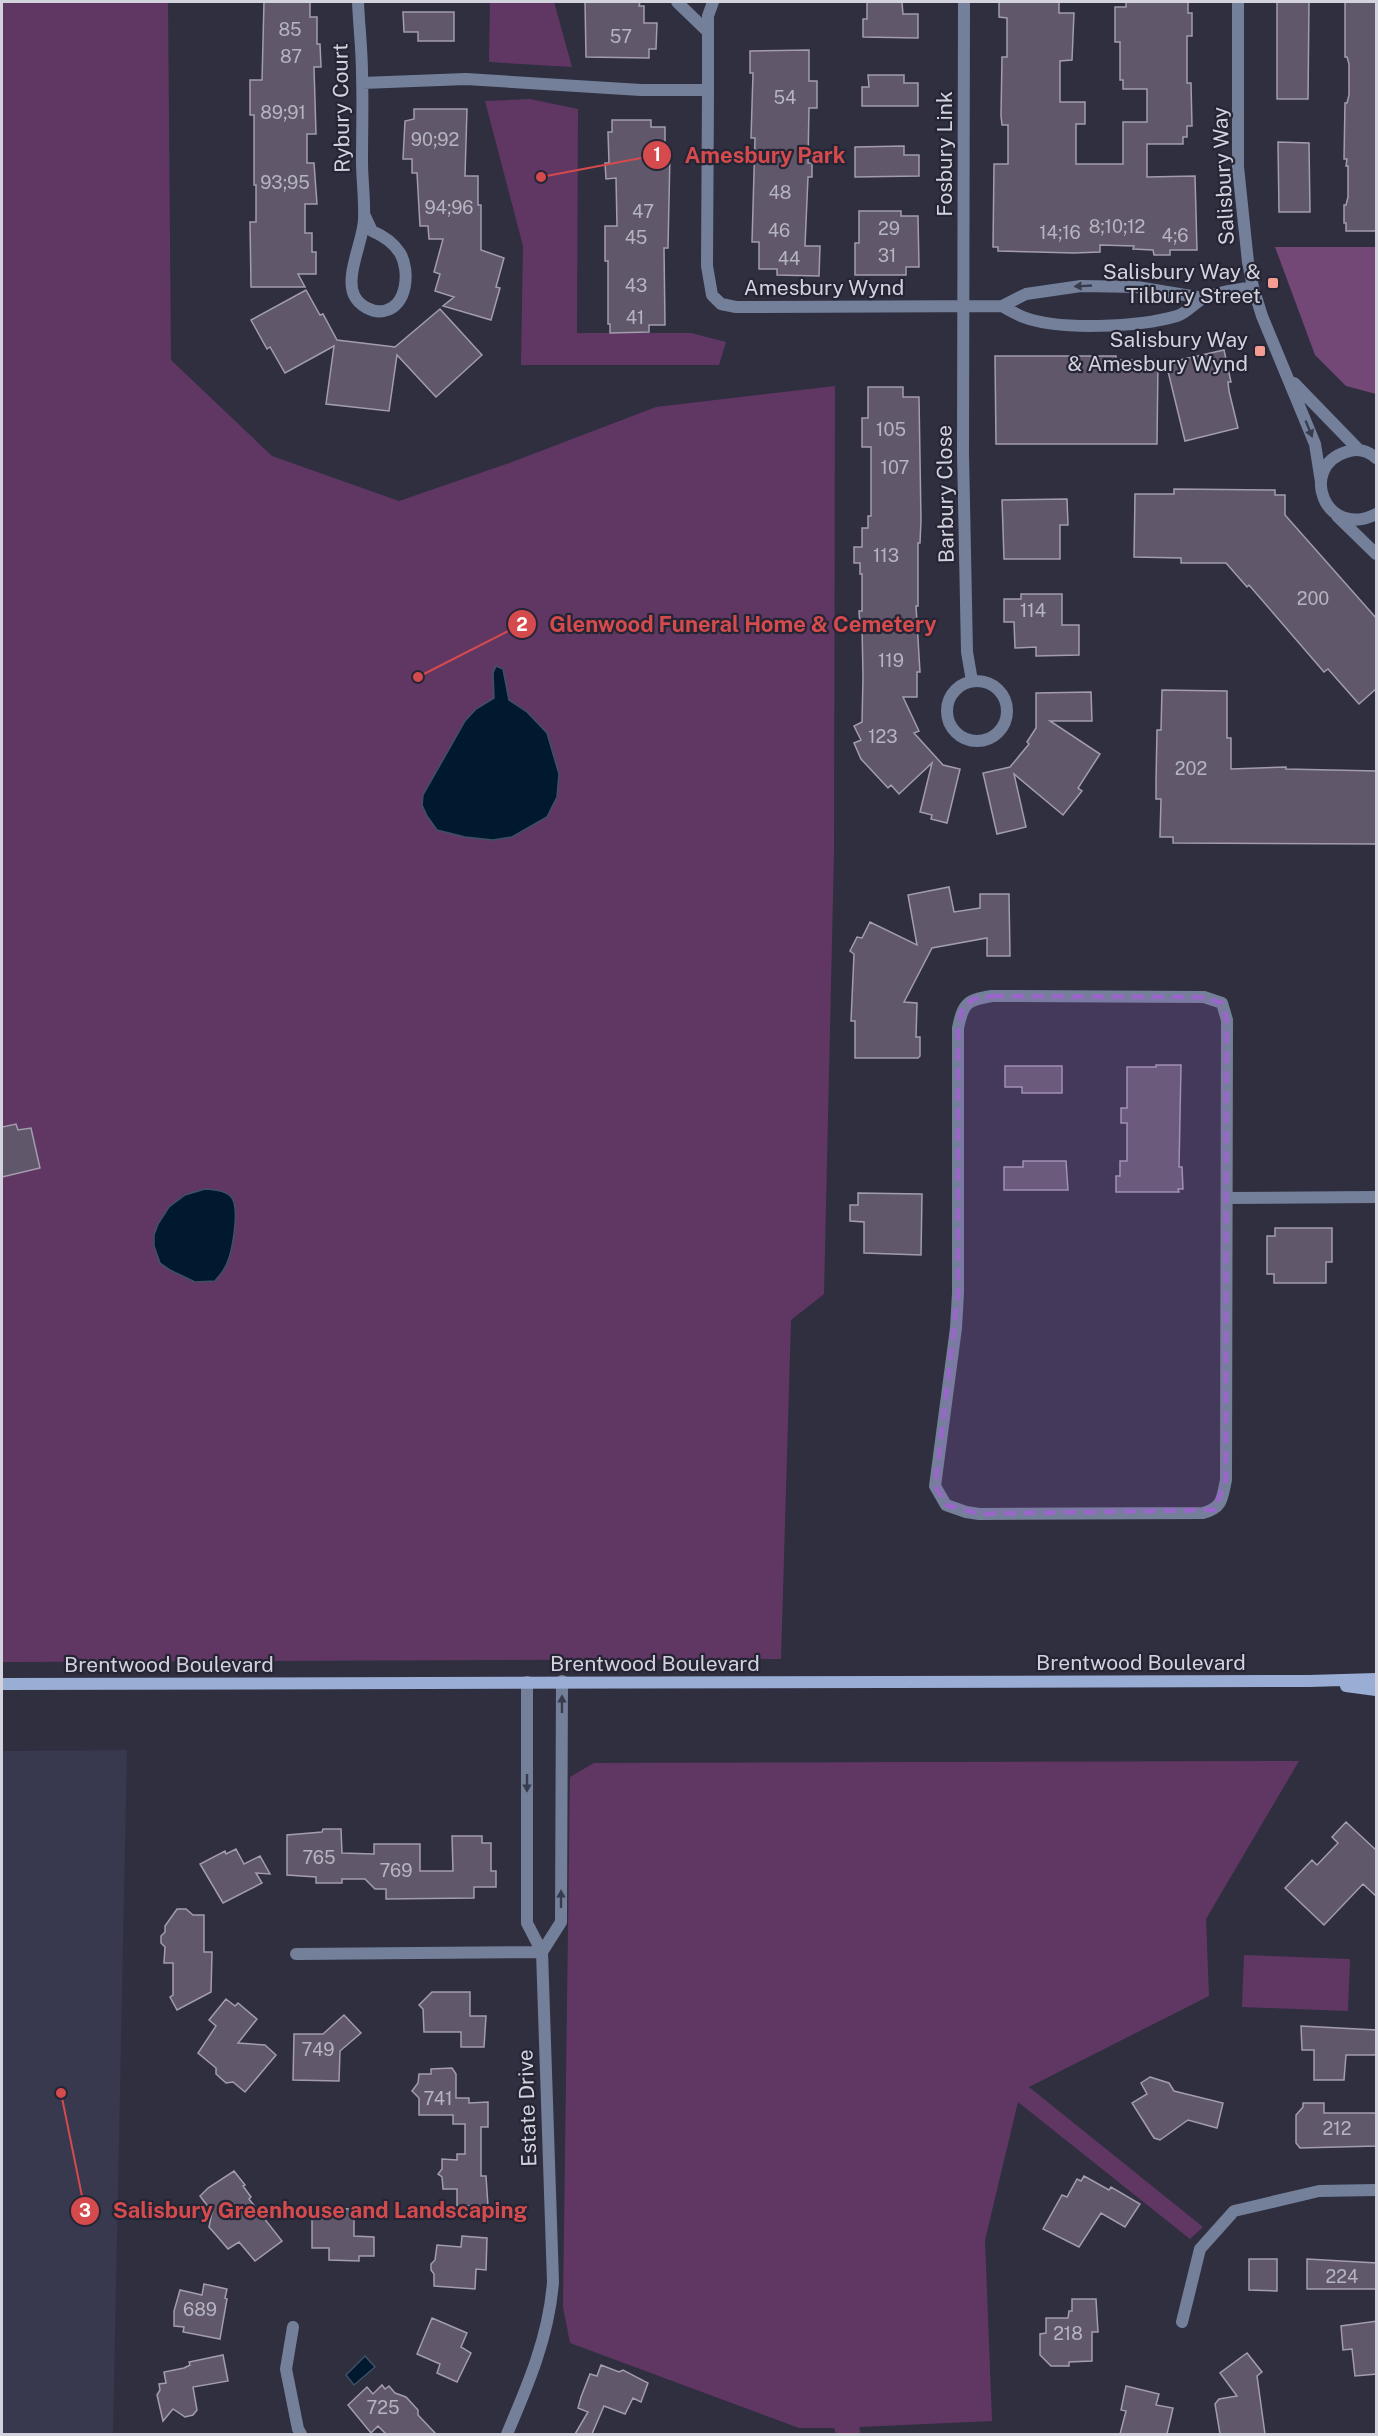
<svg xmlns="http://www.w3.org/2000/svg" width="1378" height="2436" font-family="'Public Sans',sans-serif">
<rect width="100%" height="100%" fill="#2f2f40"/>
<path fill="#38384e" d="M127 1750 113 2434H2V1751Z"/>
<path fill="#603763" d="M2 2H168L171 360 272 456 399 501 512 462 656 407 835 386 834 852 824 1294 791 1320 781 1659 2 1662Z
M490 2H554L572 67 489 62Z
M530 99 578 109 577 333H691L726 342 719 365H521L523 246 485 101Z
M1299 1761 1206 1919 1209 1996 1029 2087 1203 2227 1190 2239 1018 2102 985 2240 992 2421 859 2427 861 2434H836L834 2428H799L570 2343 563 2307 570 1777 594 1763Z
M1244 1955 1350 1959 1348 2011 1242 2007Z"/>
<path fill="#734776" d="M1275 247H1376V394L1346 386 1315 355Z"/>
<path fill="#00192e" stroke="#3f5163" stroke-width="1.5" d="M496 666 503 669 509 700 527 712 547 733 559 774 557 797 547 817 512 837 493 840 465 837 437 830 427 816 422 805 423 795 465 721 476 709 494 698 493 673Z
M205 1189C214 1190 226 1190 232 1198 240 1211 232 1257 224 1269 222 1273 218 1277 215 1281L195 1282 170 1270 160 1263 154 1246V1235L158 1224 169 1207 185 1195Z
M365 2356 375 2367 354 2385 346 2375Z"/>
<path fill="#60586a" stroke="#a39baf" stroke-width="1.5" d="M264 2H310V17H317V44H320L321 67H314L316 134H307V163H314L317 204H305V233H312V252H316V274H298L305 287H251L250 222H256V185H254V115H250V80H262Z
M585 2H640L639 6H644V23H657L656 49H649V58L586 57Z
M867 2H902L903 14H918V38L863 37V19H867Z
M999 2H1059V13H1074L1072 60 1060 61V102H1085V124H1076V164H1123V122H1147V89H1123V80H1120V42H1115V7H1126V2H1188V13H1192V36H1187V83H1191L1192 126H1187V137H1183V144H1147V177L1195 176 1197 250H1170V255H1154L1153 250 1133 249 1134 246 1100 245V252L1074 253 998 251V247H993L994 164H1008V125H1002L1001 116 1002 57H1007V18L999 17Z
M1277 2H1309L1308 99H1277Z
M1345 2H1377V231H1346V223H1344V205H1346L1348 197V166H1346L1347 159H1344L1345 103H1347L1349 95V64L1347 57H1345Z
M403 12H454V41H418V32H404Z
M809 50V81H817V108H809L808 163H812V177H808L805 246H820L819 276 777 275V269H759V242H752L755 138H751L753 73H750V51Z
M868 75H904V83H918V106H862V87H869Z
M414 109H467L465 176H478V205H481V250L504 258 496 287 500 288 491 320 443 306 454 297 435 291 440 274 434 272 443 239H429L428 226H420L417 173H412V159H403L405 121 414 119Z
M612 120H651V127H665V153H670L668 248H664L665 325H649V332L610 333V324H608V261H605V226H617L616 178 606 179 605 163H609L608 132H612Z
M1278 142 1309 143 1310 212H1279Z
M904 146V155H919V176L855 177V147Z
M859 211H901V216H918L919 267H906V275H855V243H859Z
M306 290 320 315 323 314 337 340 395 347 440 309 482 355 436 397 397 355 389 411 326 404 334 346 285 373 270 347 267 349 251 320Z
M1224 350 1231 382H1228L1229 391 1238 428 1185 441 1166 363Z
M995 356H1116V360H1155L1158 362 1157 444H996Z
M868 387H903V397H919L921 520 920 543H918V606H916L920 672H917V697H903L919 731 914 733 943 765 960 769 947 823 931 819 932 815 920 812 932 763 899 794 891 785 888 788 861 759 854 743 861 740 854 726 862 722 863 677 862 626H860L859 611H862V574H860V563H854V547H862V528H868V516H871V447H862V418H868Z
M1174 489 1275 490V495H1285V515L1377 619V688L1359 704 1328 669 1324 672 1249 585 1247 587 1226 563H1181V558L1134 557 1135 494H1174Z
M1067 499 1068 525H1060V559H1004L1002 500Z
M1021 594H1062V625H1079V655L1036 656V647L1015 648 1014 622H1004V599H1021Z
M1162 690 1227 691V738H1231V769L1286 767V769L1377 771V844L1173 843V837H1160L1161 799H1156V781L1157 730H1161Z
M1091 692 1092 721H1050L1100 754 1078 788 1082 791 1063 815 1014 774 1026 827 997 834 983 773 1010 767 1029 744 1027 742 1036 728V693Z
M949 887 954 912 980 908V894H1009L1010 956H987V938L932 948 904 1002 917 1003 916 1037H920V1056L918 1058H855V1021H851L854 954 850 951 857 937 862 938 870 922 917 945 908 895Z
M1156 1065H1181L1179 1167H1182L1183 1189H1178L1179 1192H1116V1176H1120V1161H1127V1123H1121V1108H1127V1067H1156Z
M1005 1066H1062V1093H1022V1087H1005Z
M16 1124 18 1130 31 1128 40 1168 2 1177V1127Z
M1023 1161H1066L1068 1190H1004V1167H1023Z
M858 1193 922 1194 921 1255 864 1253V1222L850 1221V1205H858Z
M1275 1228H1332V1262H1326V1283H1274V1274H1267V1236H1275Z
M1346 1822 1377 1851V1897L1363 1884 1324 1925 1285 1888 1312 1860 1317 1865 1338 1843 1332 1837Z
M323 1829H341L342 1853 374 1854V1844H420V1871H453L452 1836H482V1843H491V1871H496V1887H474V1898L386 1899V1889H375L365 1879H342V1883H316V1877L287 1875V1835L322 1832Z
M236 1849 244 1864 260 1856 270 1874 256 1873 262 1883 223 1903 200 1864 225 1851 226 1854Z
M177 1909H186L193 1915H204V1952H212L211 1992 177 2010 170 1997 173 1995V1963H164L165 1947 161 1943V1936L165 1932V1926Z
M432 1992H470V2016H486L484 2047H461V2032H424L423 2009 419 2005Z
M226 1999 235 2006 238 2003 257 2019 238 2043 265 2045 276 2055 245 2092 233 2082 226 2083 216 2074V2068L198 2053 216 2026 209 2020Z
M344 2015 361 2033 340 2051 339 2081 293 2080 294 2034H323Z
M1301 2026 1377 2030V2055H1346L1344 2080H1314V2050H1302Z
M452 2068 456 2074V2098H469V2103L488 2102V2127H481V2176H486L488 2206H457V2189H443L442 2177 438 2174 442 2169V2159L457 2160V2154H465V2124H453V2115H419V2098L412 2091 418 2083 419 2074H431V2069Z
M1150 2077 1169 2083 1174 2091 1223 2103 1217 2128 1188 2120 1160 2140 1154 2138 1132 2103 1147 2094 1141 2083Z
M1303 2103H1324V2113H1377V2146L1300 2148 1296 2143V2115L1303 2107Z
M234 2171 245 2185 243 2186 251 2197 249 2199 282 2241 255 2261 239 2242 228 2249 216 2235 209 2227 212 2212 200 2196 208 2188Z
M1084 2176 1109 2190 1111 2187 1140 2204 1125 2227 1101 2213 1079 2247 1043 2229 1062 2195 1067 2197 1077 2179 1081 2181Z
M312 2208 354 2209V2236L374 2237V2256H359V2261L329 2260V2248H312Z
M462 2236 487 2238 486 2270 476 2269 475 2289 434 2286V2274L431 2270V2264L435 2260 437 2245 461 2247Z
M1249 2259H1277V2291L1249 2290Z
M1307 2259 1377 2263V2289H1307Z
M204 2284 227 2289 225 2298 227 2299 220 2339 183 2332 184 2327 174 2326V2311L180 2290 202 2295Z
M1072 2299H1096L1098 2332H1092V2361L1069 2362V2366H1051L1040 2355V2334L1046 2333V2318H1068L1069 2311H1072Z
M432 2318 467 2333 461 2347 471 2353 457 2382 437 2373 440 2364 417 2354Z
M1377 2321V2374L1355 2376 1352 2349 1343 2350 1341 2326Z
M1247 2353 1262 2372 1257 2376 1265 2434H1220L1215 2404 1219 2399 1237 2396 1220 2373Z
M223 2355 228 2381 193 2387 197 2410 193 2415 185 2417 173 2409 163 2421 157 2395 160 2390 159 2384 166 2383 164 2372 184 2368 190 2365 189 2362Z
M601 2365 619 2372 623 2370 648 2383 641 2402 633 2398 625 2414 604 2406 592 2434H575L588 2412 578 2408 581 2397 590 2374 597 2376Z
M382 2385 385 2389 389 2386 395 2393 406 2397 418 2410V2415L436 2434H386L378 2426 371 2433 348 2405 367 2387 373 2394Z
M1126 2386 1159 2394 1156 2405 1173 2408 1167 2434H1120L1126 2411 1121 2410Z"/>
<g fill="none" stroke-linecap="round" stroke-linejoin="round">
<path stroke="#748099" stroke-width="12" d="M358 2C359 26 362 50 362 74 363 103 362 132 362 161 362 180 365 201 364 220 363 241 345 276 354 295 359 306 373 313 384 311 408 306 410 270 400 253 393 242 384 236 372 231L364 214
M677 2 707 31
M964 2 963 453 967 652 972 681
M1238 2V167L1248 262 1253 287 1262 316 1315 444 1321 482
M362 83 466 79 641 90H708L707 266 712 295 721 304 736 307 1002 306 1026 294 1081 286 1137 287 1203 298
M708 90V16L713 2
M1002 306C1009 310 1016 314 1023 317 1060 331 1139 327 1177 316 1187 313 1194 303 1204 298 1218 291 1237 290 1253 287
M1294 383 1358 449
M1376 458C1367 450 1357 448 1346 452 1298 467 1325 540 1376 514
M1337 516 1376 554
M947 711a30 30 0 1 1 60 0a30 30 0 1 1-60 0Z
M992 996 1204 997 1222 1003 1227 1020 1226 1480C1222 1498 1223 1508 1203 1513L979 1514 966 1512 946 1505 935 1486 956 1328 958 1293V1028C963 1004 966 1000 992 996Z
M1228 1198 1376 1197
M542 1952 561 1922 562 1681
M296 1954 542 1952
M1182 2322 1200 2249 1234 2211 1319 2191 1376 2190
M293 2327 286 2369 298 2429 301 2434
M507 2434C528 2385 549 2336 553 2282L542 1952 527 1923V1682"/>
<path stroke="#99add5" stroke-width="12" d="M2 1684 1309 1681 1376 1679
M1346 1686 1376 1690"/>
</g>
<defs><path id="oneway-solid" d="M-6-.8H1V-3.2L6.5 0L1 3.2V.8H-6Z" transform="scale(1.5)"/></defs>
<g fill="#393c4e">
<use href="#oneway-solid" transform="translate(1083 286) rotate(177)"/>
<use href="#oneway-solid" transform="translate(1309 429) rotate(68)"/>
<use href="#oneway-solid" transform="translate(562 1704) rotate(-90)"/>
<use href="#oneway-solid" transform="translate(527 1783) rotate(90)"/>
<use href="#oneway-solid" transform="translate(561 1899) rotate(-90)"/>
</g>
<path fill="#9a66ca" fill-opacity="0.2" stroke="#9a66ca" stroke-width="4.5" stroke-dasharray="12 8" stroke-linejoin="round" d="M992 996 1204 997 1222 1003 1227 1020 1226 1480 1215 1510 979 1514 946 1505 935 1486 958 1293V1028L962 1008 973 999Z"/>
<g fill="#f59c93" stroke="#252535" stroke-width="2">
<rect x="1267" y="277" width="12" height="12" rx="3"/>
<rect x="1254" y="345" width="12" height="12" rx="3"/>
</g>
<g text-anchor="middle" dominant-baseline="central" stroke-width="4.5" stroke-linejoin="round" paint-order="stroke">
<g font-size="18" fill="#b6b4c1">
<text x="290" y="29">85</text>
<text x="621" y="36">57</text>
<text x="291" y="56">87</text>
<text x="785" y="97">54</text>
<text x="283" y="112">89;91</text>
<text x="435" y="139">90;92</text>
<text x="285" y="182">93;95</text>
<text x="780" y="192">48</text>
<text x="449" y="207">94;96</text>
<text x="643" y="211">47</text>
<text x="1117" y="226">8;10;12</text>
<text x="889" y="228">29</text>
<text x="779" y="230">46</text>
<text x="1060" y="232">14;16</text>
<text x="1175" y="235">4;6</text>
<text x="636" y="237">45</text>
<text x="887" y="255">31</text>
<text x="789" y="258">44</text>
<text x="636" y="285">43</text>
<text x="635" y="317">41</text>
<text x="891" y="429">105</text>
<text x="895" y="467">107</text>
<text x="886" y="555">113</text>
<text x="1313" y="598">200</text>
<text x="1033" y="610">114</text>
<text x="891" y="660">119</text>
<text x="883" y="736">123</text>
<text x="1191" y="768">202</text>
<text x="319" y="1857">765</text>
<text x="396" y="1870">769</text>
<text x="318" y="2049">749</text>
<text x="438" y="2098">741</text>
<text x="1337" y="2128">212</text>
<text x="1342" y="2276">224</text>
<text x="200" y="2309">689</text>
<text x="1068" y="2333">218</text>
<text x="383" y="2407">725</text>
</g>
<g font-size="21" fill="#d3d3de" stroke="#252535">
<text transform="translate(341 108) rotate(-91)">Rybury Court</text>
<text transform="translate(944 154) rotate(-90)">Fosbury Link</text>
<text transform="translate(1223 176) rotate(-93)">Salisbury Way</text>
<text x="824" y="287">Amesbury Wynd</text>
<text transform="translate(945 494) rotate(-91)">Barbury Close</text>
<text x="1141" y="1662">Brentwood Boulevard</text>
<text x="655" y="1663">Brentwood Boulevard</text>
<text x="169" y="1664">Brentwood Boulevard</text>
<text transform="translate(527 2108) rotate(-92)">Estate Drive</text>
</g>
<g font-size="21" fill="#d3d3de" stroke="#252535" text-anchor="end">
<text x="1261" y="271">Salisbury Way &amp;<tspan x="1261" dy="24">Tilbury Street</tspan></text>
<text x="1248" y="339">Salisbury Way<tspan x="1248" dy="24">&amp; Amesbury Wynd</tspan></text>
</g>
</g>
<path fill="none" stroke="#d54a4c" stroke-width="2" d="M541 177L657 155M418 677L522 624M61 2093L85 2211"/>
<g fill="#d54a4c" stroke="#252535" stroke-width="2">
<circle cx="541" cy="177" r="6"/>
<circle cx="418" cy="677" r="6"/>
<circle cx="61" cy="2093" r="6"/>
<circle cx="657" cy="155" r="15"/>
<circle cx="522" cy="624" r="15"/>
<circle cx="85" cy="2211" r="15"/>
</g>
<g font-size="18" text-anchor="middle" font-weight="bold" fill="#fff">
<text x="657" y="161">1</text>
<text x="522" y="631">2</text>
<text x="85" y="2217">3</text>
</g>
<g font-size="22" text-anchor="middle" font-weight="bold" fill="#d54a4c" stroke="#252535" stroke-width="4.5" stroke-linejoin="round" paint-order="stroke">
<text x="765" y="163">Amesbury Park</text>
<text x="743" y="632">Glenwood Funeral Home &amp; Cemetery</text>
<text x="320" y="2218">Salisbury Greenhouse and Landscaping</text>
</g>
<rect width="1378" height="2436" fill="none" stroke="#d3d3de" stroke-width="6"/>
</svg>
